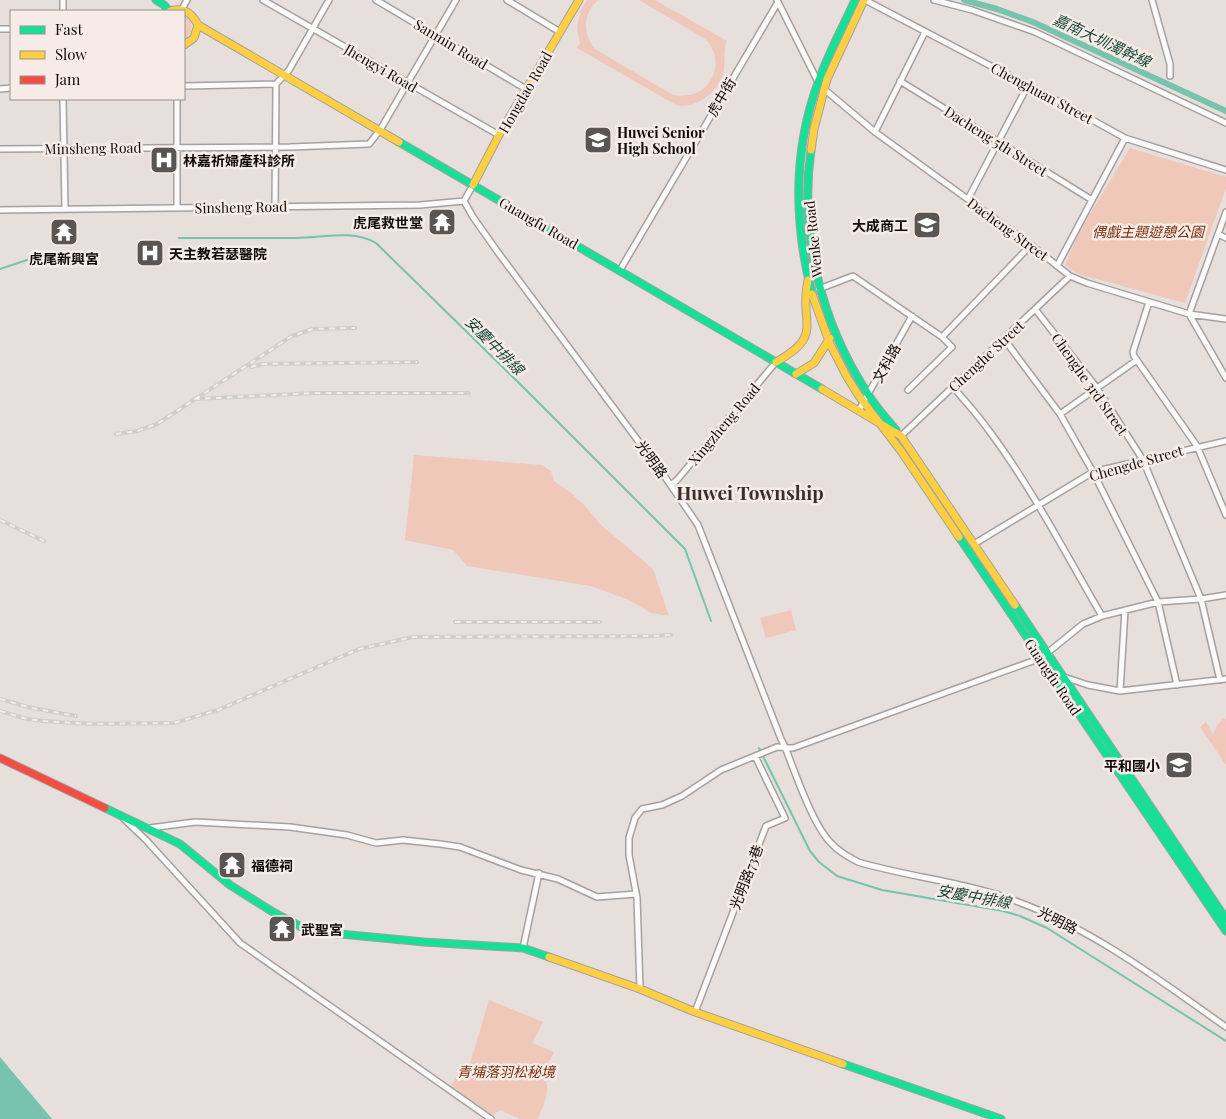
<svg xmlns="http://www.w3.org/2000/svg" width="1226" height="1119" font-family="'Playfair Display','Noto Sans TC',serif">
<rect width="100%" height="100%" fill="#e6dfdc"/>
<path fill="#efc8b9" d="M587 0H598C583 13 582 33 595 49L673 95C686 97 699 95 708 84 718 72 718 54 708 42 702 36 693 32 685 27 670 18 654 9 639 0H655L727 41C723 51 725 58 724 69 720 91 700 107 678 106L577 48 580 43C575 27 578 13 587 0Z
M184 15C194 22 194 33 184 40Z
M1130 148 1226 177V188L1185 303 1078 274 1065 265 1079 232Z
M414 455 542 465 551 471 554 481 570 492 587 508 600 524 653 569 669 616 651 613 629 600 591 586 467 566 453 550 405 540Z
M791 610 796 630 766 638 760 618Z
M1223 719H1226V765L1200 727 1206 722 1213 734 1217 725Z
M489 1000 543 1022 532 1043 554 1052 543 1074C552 1090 544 1103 538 1119H520L500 1110 493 1115 451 1086 464 1063 470 1064Z"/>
<path fill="#77c3ae" d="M0 1057 52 1119H0Z"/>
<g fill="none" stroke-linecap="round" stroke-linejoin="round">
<path stroke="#77c3ae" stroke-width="2" d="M179 238C218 238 257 238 296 238 323 238 351 229 376 243L521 385 685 549 711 621
M0 269 30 259
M759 748 810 851 819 862 837 876 882 890 1003 911 1020 916 1047 928 1226 1041"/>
<path stroke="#77c3ae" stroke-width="6" d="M964 0 997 9 1033 22 1226 111"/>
<defs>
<path id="street" d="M63 0V11
M263 0 499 135
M376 0 526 89
M507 0 560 32
M777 0 818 82
M865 0 1067 106 1125 138 1226 170
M934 0 972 10 1035 32 1226 123
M1152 0 1170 64V76
M182 9 187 0
M0 29H11
M900 81 1092 200
M184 86 276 84
M0 89 11 88
M824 89 875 132 1031 245 1070 276 1087 283 1189 314 1226 319
M63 99 65 209
M177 99V208
M875 132 925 32
M0 149 290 147 369 144 380 130 456 0
M968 199 1028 85
M464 201 473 217 497 251 665 477 698 525 781 739 785 747C795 772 812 823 830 842 838 851 847 856 858 862 912 878 968 882 1021 903 1095 931 1161 981 1226 1027
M275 207 276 84 289 70 329 0
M0 210 420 205 464 201 473 185
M1226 212 1189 314 1226 378
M1218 234 1226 238
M1057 266 1125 138
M620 270 778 2
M819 289 853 276 942 337 952 347 908 390
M1149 302 1133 352 1134 356 1197 446 1226 515
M1035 309 1097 388 1143 460 1201 599 1220 680
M942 337 1031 245
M1004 339 1060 414 1093 472 1158 602 1177 685
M953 387C964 400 977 414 987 428 1031 486 1065 553 1102 616
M859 410 912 316
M1060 414 1137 360
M901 436 1070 276
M671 485 677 480 776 362
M974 544 1093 472 1226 441
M1064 677 1088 685 1120 691 1226 679
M1120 691 1125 610
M124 819 146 840 240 943 491 1119
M150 828 195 822 290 827 347 835 376 843 403 840 440 844 460 847 521 870 558 879 597 897 636 894
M523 948 539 873
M640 989 637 898 629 855V838L635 818 642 809 662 805 682 796 721 770 777 747 793 748 1041 658 1083 624 1102 616 1158 602 1201 599 1226 595
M695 1012 766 826 785 818 755 756"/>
<path id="fast" d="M156 0 164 5 169 11
M399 142 822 389
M811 150C799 234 821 323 868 394 876 407 886 418 896 430
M812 294C794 223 793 149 819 80 829 52 843 27 855 0
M959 537 1226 931
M1015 605 1226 919
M105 808 180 844 230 885 273 912 309 931 424 942 523 948 549 957
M843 1064 1001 1119"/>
<path id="slow" d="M170 11C184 7 192 13 198 25L194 38 184 45
M198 25 399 142
M811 150 814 129 827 79 864 0
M473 185 499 135 579 0
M812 294 830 344 847 377 859 396 901 451 959 537
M776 362C826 334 798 324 808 280
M796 374 814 363 830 338
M822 389 901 436 1015 605
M549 957 640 989 695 1012 843 1064"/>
<path id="jam" d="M0 758 105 808"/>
</defs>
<use href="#street" stroke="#a6a19f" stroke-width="8"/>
<use href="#fast" stroke="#a6a19f" stroke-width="9"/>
<use href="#slow" stroke="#a6a19f" stroke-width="9"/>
<use href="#jam" stroke="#a6a19f" stroke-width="9"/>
<use href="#street" stroke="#fbfafa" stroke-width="5"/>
<use href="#fast" stroke="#16e098" stroke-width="7"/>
<use href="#slow" stroke="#ffcf43" stroke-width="7"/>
<use href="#jam" stroke="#f24e42" stroke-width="7"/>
<defs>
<path id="rail" d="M251 367 262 364 417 362
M194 399 316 393H469
M116 434 137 431 157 424 292 336 313 329 355 328
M0 520 44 541
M455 622H600
M0 699 32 708 76 716
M0 711 27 719 43 721 93 724 174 723 218 710 359 649 413 637 652 636 671 635"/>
</defs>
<use href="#rail" stroke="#d0cecd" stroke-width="4"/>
<use href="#rail" stroke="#f6ebe6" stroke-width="2" stroke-dasharray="5.5" stroke-linecap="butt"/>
</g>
<defs>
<symbol id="school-square" viewBox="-11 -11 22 22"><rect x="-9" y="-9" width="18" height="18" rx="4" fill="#5a5553" stroke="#f6ebe6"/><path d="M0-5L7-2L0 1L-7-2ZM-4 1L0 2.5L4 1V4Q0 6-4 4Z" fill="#fff"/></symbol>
<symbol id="hospital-square" viewBox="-11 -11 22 22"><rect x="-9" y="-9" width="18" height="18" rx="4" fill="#5a5553" stroke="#f6ebe6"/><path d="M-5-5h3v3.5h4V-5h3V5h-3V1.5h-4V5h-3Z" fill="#fff"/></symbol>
<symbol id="temple-square" viewBox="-11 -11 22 22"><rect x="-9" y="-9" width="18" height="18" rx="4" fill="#5a5553" stroke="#f6ebe6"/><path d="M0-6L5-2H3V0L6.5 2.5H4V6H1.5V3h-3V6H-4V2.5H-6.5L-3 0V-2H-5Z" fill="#fff"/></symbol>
</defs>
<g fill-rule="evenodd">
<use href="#school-square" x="582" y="124" width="32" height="32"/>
<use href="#hospital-square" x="148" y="144" width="32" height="32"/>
<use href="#temple-square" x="426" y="206" width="32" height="32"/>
<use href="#school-square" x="911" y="209" width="32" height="32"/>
<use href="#temple-square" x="48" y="216" width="32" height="32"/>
<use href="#hospital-square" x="134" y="237" width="32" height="32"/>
<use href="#school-square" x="1163" y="749" width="32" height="32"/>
<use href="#temple-square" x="216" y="849" width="32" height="32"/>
<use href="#temple-square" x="266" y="913" width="32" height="32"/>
</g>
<g text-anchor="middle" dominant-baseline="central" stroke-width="5" stroke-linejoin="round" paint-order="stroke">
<g font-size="14" fill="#0e0b09" stroke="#f6ebe6">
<text transform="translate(451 44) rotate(31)">Sanmin Road</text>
<text transform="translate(381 68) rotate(30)">Jhengyi Road</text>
<text transform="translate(525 92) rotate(-60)">Hongdao Road</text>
<text transform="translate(1042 93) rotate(28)">Chenghuan Street</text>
<text transform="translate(721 97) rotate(-59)">虎中街</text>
<text transform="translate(996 141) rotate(32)">Dacheng 5th Street</text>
<text transform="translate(93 148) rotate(-1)">Minsheng Road</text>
<text transform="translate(241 207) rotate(-1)">Sinsheng Road</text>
<text transform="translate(539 223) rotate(30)">Guangfu Road</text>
<text transform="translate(1008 229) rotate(36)">Dacheng Street</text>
<text transform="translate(813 239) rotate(-96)">Wenke Road</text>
<text transform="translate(986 356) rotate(-43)">Chenghe Street</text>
<text transform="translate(886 363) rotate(-61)">文科路</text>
<text transform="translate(1090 384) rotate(55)">Chenghe 3rd Street</text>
<text transform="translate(724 424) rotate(-50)">Xingzheng Road</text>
<text transform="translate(652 459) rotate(54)">光明路</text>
<text transform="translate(1136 463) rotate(-16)">Chengde Street</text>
<text transform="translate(1053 677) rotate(56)">Guangfu Road</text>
<text transform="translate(746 877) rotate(-69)">光明路73巷</text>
<text transform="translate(1058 920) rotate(27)">光明路</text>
</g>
<g font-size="14" font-weight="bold" fill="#0e0b09" stroke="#f6ebe6" text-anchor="start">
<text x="617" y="132">Huwei Senior<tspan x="617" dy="16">High School</tspan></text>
<text x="183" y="160">林嘉祈婦產科診所</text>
<text x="423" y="222" text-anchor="end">虎尾救世堂</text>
<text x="908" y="225" text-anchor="end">大成商工</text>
<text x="169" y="253">天主教若瑟醫院</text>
<text x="64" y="258" text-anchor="middle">虎尾新興宮</text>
<text x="1160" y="765" text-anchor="end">平和國小</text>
<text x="251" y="865">福德祠</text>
<text x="301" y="929">武聖宮</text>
</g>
<g font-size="14" font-style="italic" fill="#79300e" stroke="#f6ebe6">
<text x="1148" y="231">偶戲主題遊憩公園</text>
<text x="506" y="1071">青埔落羽松秘境</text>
</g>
<g font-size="15" font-style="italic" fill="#19483c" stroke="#f6ebe6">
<text transform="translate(1102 40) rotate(25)">嘉南大圳濁幹線</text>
<text transform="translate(495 345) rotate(45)">安慶中排線</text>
<text transform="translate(974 896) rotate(10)">安慶中排線</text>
</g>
<g font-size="19" font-weight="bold" fill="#39302d" stroke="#f6ebe6">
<text x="750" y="492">Huwei Township</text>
</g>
</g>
<rect x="10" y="10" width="175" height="90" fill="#f6ebe6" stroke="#99918e"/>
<rect x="20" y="26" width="25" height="8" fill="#16e098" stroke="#99918e"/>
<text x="55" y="35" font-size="15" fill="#0e0b09">Fast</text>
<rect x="20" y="51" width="25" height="8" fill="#ffcf43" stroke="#99918e"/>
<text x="55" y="60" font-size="15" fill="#0e0b09">Slow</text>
<rect x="20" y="76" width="25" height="8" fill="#f24e42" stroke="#99918e"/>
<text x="55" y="85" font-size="15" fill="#0e0b09">Jam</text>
</svg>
